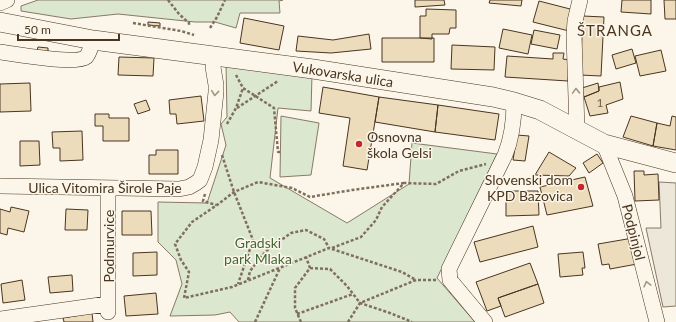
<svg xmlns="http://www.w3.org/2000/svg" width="676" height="322" font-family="Lato,sans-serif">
<rect width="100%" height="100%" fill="#fbf6e9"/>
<path fill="#dce7d0" stroke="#887966" d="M38 0H283L279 1 280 13H240L236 28 215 22H195L118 14 71 19 21 11V6Z
M226 62 312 75 311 111 278 108 270 178 347 223 409 184 412 143 497 154 437 278 475 322H239L230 312 215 315 170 316 182 284 176 260 158 242V202L207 203 226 145 221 124 227 117Z
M281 116 319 123 311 175 280 177Z"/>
<path fill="#ede7d9" stroke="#887966" d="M659 182 676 183V306L663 307 646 228H661Z"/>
<path fill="#ecdcbc" stroke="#4a3520" d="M415 0H444L445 5 415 7Z
M490 0H522L521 6 489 3Z
M622 0H651V14L621 12Z
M664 0H676V19H665Z
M539 1 574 10 569 31 533 22Z
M426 9 456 10V28H450L449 34H432V39L420 38V16H426Z
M583 16 604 17 601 76 580 75Z
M244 18 284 26 279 50 240 43Z
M148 22 160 23V26L148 25Z
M503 29 532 35 528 54 499 48Z
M534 30 560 35 557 49 531 44Z
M369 34 371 49 331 53 296 51 298 36 333 40Z
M382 38H434V62H382Z
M452 45 495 47 494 70 451 69Z
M38 47 48 48V52L37 50Z
M632 49 636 63 616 69 612 55Z
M661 50 666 71 640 76 635 56Z
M553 53H564L563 59 570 60 568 81 505 77 507 56 553 59Z
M119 57 154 58 153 76 118 75Z
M620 82 623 99 606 105 608 113 590 116 584 97 599 91V87Z
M30 83 31 111 0 112V84Z
M598 83 599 91 584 97 582 88Z
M323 87 379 97 367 170 343 166 350 118 319 113Z
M201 96 204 121 177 124 176 114H170L169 100Z
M379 97 438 105 435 132 375 122Z
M146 100 150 110 138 114 134 104Z
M438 105 499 114 495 140 435 132Z
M95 114H109V118H129V141H103V126H95Z
M631 116 657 123 653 146 623 137Z
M672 116 676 117V150L653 146 657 123 670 126Z
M82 131 83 160 60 161V148H53L52 132Z
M517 135 529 136 525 161 513 160Z
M20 141H39L40 165 20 166Z
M156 150H178V174H149V155H156Z
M549 152 576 168 569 176 535 175Z
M597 154 603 163 589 173 583 163Z
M634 171H644V175L658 174 659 200 635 201Z
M585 177 593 206 547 215 540 187Z
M506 191H538L539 215 506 216Z
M11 207 29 211 24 232 8 228 7 235 0 233V209L10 212Z
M66 209 88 210 87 230H65Z
M122 211H151L152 235H122Z
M533 226 538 247 480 262 474 242Z
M633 238 637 264 610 269 609 264 602 265 598 244Z
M157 252V275L133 276V253Z
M583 252 585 268H582L583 275 560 277 558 254Z
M530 263 538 284 498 298 501 306 487 311 476 282Z
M72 275 73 291 50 293 48 277Z
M22 280 25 300 3 303 1 284Z
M538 284 544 303 505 317 498 298Z
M156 293 158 314 126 316 124 296Z
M92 313 93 322H64L63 318Z"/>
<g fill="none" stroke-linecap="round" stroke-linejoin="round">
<defs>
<path id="minor" d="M0 3 7 0
M0 52C15 54 76 65 86 57 90 53 91 45 93 40
M577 130 574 35 575 21 580 0
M604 144 625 196 657 322
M0 186 179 189 189 187 196 183 200 180 205 167 211 140 216 92V85L213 67 215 55
M108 312V188
M0 319 107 304
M485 322 450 280 449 269 505 155C512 138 514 120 514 102"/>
<path id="major" d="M0 22 93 40 313 69 493 97 514 102 540 110 604 144 676 163"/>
</defs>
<use href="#minor" stroke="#4a3520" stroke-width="16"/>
<use href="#major" stroke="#4a3520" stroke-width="20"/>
<path stroke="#7f6f5c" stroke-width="2.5" stroke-dasharray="3 2" stroke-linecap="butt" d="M168 0 179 14 189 23V26
M133 23 181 31 194 35
M210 28 217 17 225 0
M236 75 243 88 274 108 278 152H280
M237 108 278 81
M227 124 236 108 243 88
M222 155 234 192 253 240 238 284
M404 183 352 190 310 197 292 188 258 182 234 192 217 205 192 222 175 244 181 260 189 272 184 298 232 287 329 248 402 272 416 280
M205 194 203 201 216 205
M332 248 361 237 376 220 382 207 404 183 436 184 459 171 486 164
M310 268 330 269 347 286 360 303 390 313 412 322
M248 280 250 271 266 251 291 233 306 230 324 239 329 248
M297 314 353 294
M255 322 280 268
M301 322 295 308V288L310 268 306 257
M348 322 360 303 416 280H436"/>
<use href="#minor" stroke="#fbf6e9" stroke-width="15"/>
<use href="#major" stroke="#fbf6e9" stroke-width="19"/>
</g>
<defs><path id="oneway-chevron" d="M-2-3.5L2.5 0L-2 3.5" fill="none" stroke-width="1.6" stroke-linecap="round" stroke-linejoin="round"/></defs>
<g stroke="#a29684">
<use href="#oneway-chevron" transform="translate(576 91) rotate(-92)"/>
<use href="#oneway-chevron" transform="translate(215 93) rotate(96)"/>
<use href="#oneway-chevron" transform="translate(647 284) rotate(-104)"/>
</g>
<g fill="#c62828" stroke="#fbf6e9" stroke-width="1.5">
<circle cx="359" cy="144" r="4"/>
<circle cx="581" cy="187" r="4"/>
</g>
<g text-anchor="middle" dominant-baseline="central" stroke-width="3" stroke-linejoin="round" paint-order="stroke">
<g font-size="12" fill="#725f47">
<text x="600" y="102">1</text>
</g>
<g font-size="14" fill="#4a3520" stroke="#fbf6e9">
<text transform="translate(343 74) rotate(9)">Vukovarska ulica</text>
<text x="105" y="187">Ulica Vitomira Širole Paje</text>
<text transform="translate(634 232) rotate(76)">Podpinjol</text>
<text transform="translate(108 246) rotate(-90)">Podmurvice</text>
</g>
<g font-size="14" fill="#4a3520" stroke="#fbf6e9" text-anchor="start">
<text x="367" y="136">Osnovna<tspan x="367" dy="16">škola Gelsi</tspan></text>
<text x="573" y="179" text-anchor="end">Slovenski dom<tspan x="573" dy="16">KPD Bazovica</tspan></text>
</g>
<g font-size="14" fill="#436837" stroke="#fbf6e9">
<text x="258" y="242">Gradski<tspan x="258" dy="16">park Mlaka</tspan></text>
</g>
<g font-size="15" letter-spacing="1" fill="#4a3520" stroke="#fbf6e9">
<text x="615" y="30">ŠTRANGA</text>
</g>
</g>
<path d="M18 34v6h101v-6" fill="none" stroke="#4a3520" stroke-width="2"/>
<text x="24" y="34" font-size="12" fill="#4a3520" stroke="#fbf6e9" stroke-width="3" paint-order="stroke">50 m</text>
</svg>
